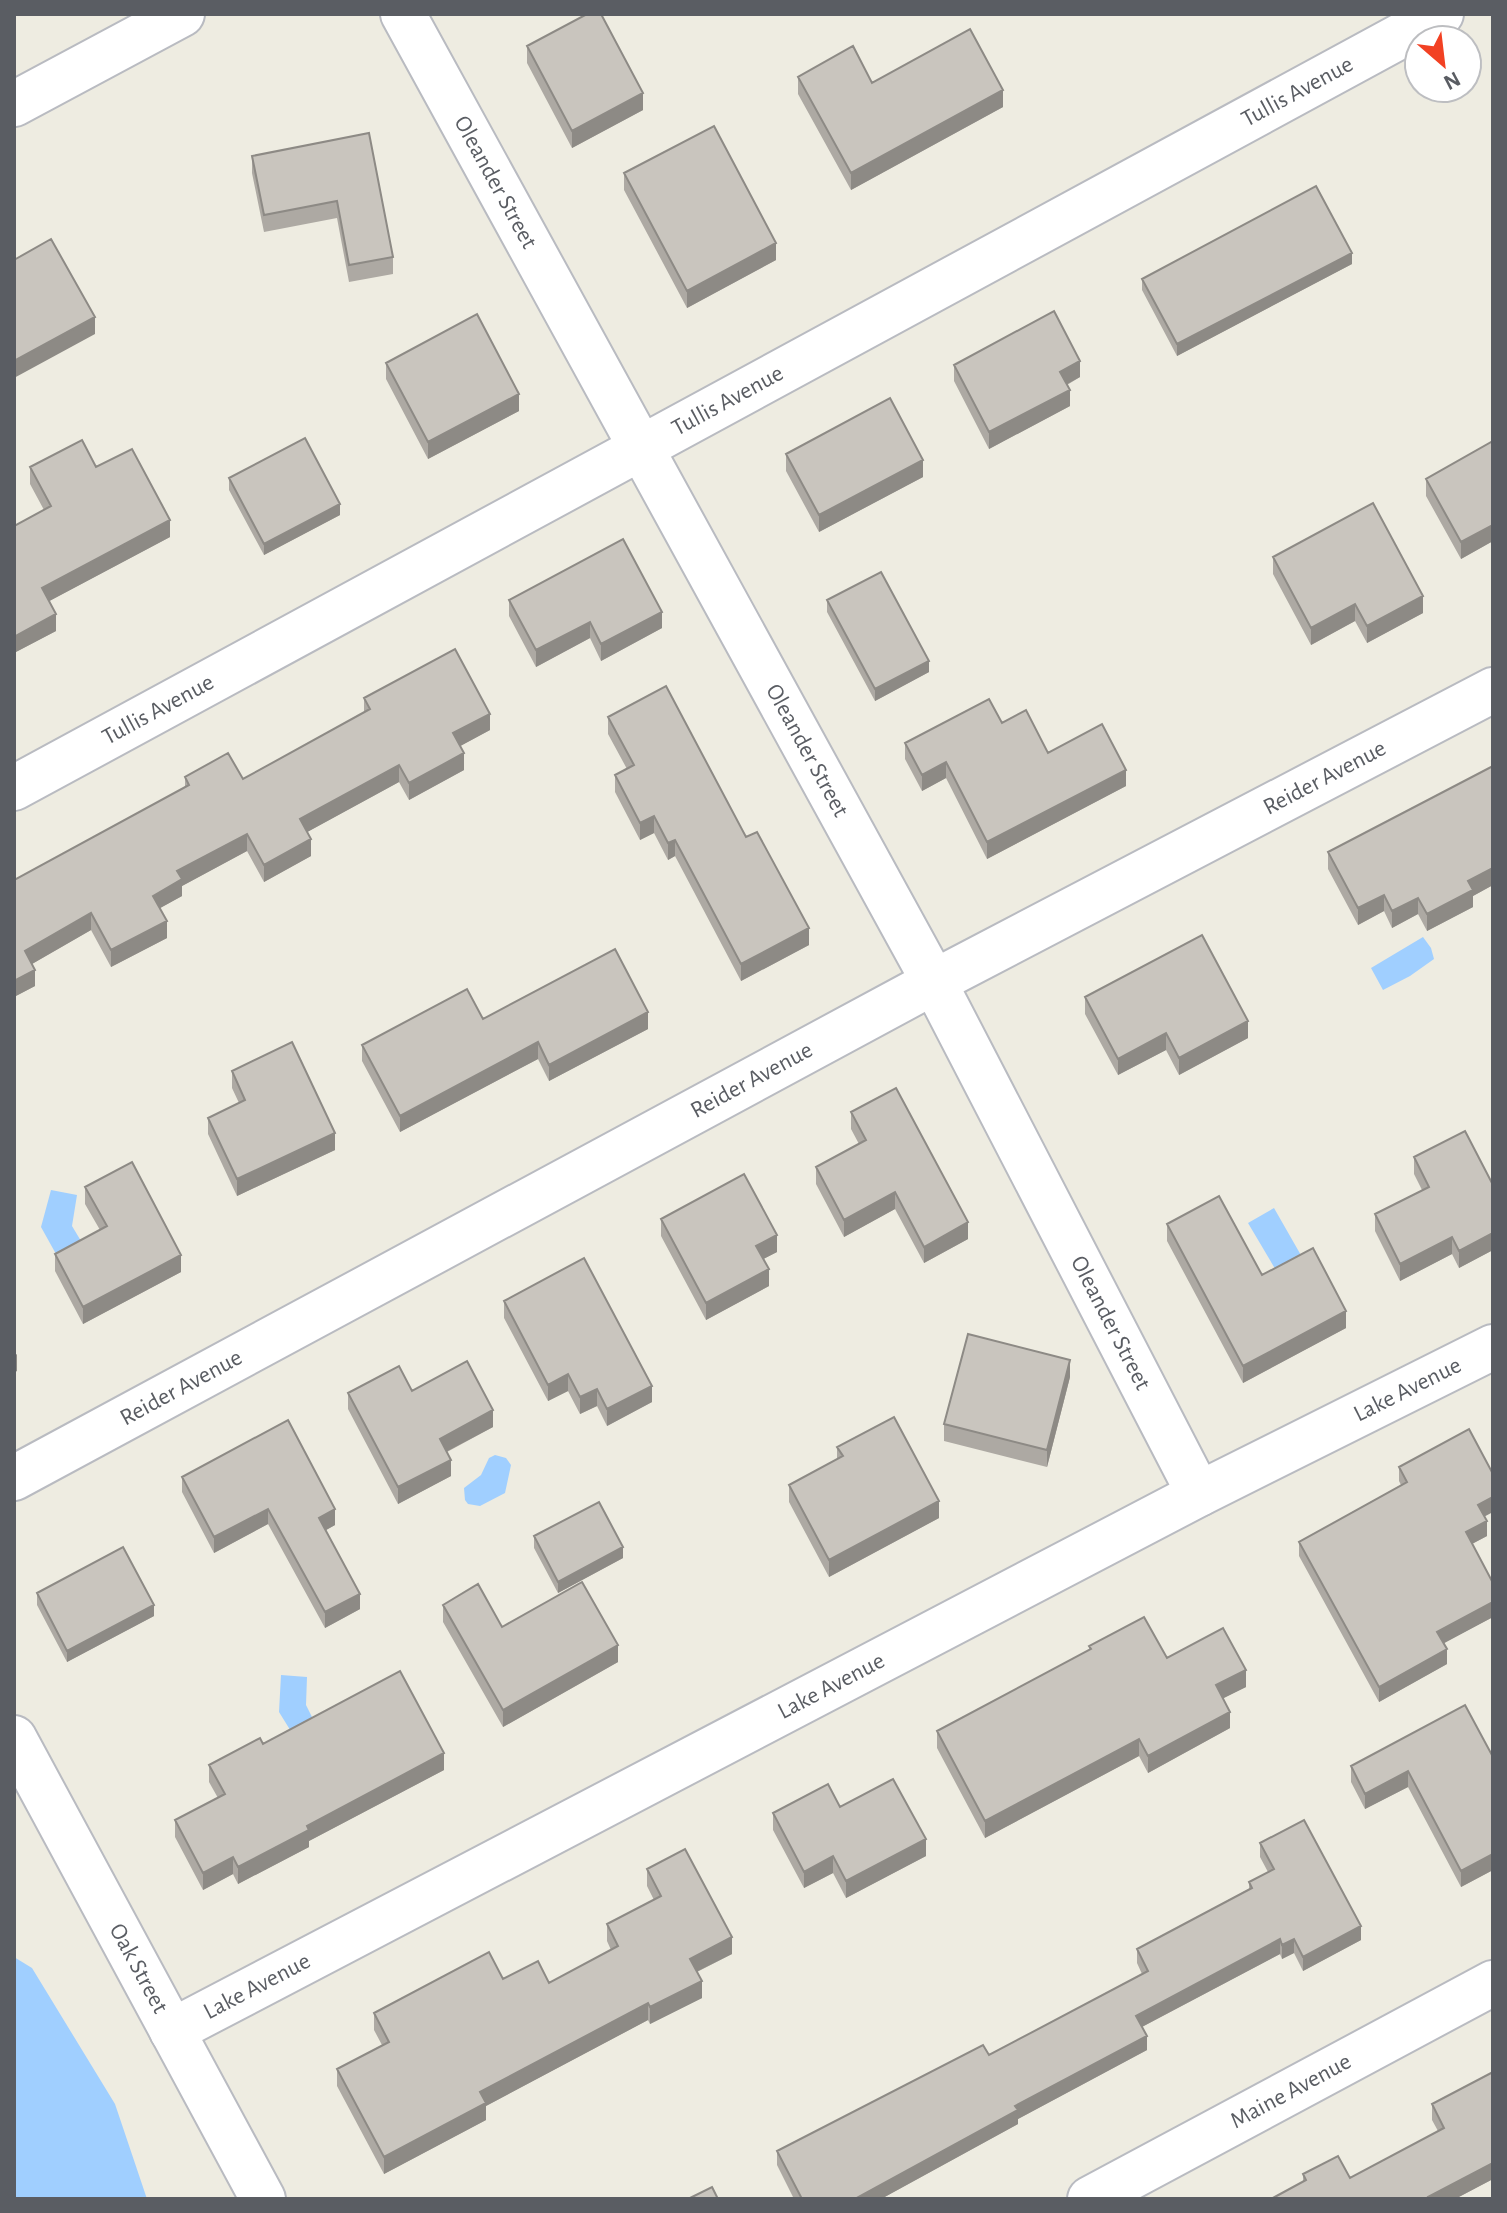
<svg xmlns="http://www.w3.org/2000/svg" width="1507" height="2213" font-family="'Alegreya Sans',sans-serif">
<rect width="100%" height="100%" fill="#eeece1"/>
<path fill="#a0cfff" d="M1423 937 1431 948 1434 959 1410 976 1383 990 1371 968Z
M51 1190 77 1195 72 1226 81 1241 56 1254 41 1227Z
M1274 1208 1302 1257 1277 1272 1248 1223Z
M495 1455 506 1458 511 1465 505 1493 480 1506 468 1504 465 1500 464 1488 481 1475 489 1458Z
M281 1675 307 1677 306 1705 314 1721 292 1733 279 1712Z
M14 1957 32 1968 115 2104 147 2199H14Z"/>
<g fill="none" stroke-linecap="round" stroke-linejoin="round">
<defs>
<g id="street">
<path id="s1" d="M403 14 934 982 1199 1494"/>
<path d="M14 104 182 14"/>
<path id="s2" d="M14 788 1441 14"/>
<path id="s3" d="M14 1478 934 982 1493 690"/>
<path id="s4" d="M14 1738 263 2199"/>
<path id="s5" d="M172 2031 1199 1494 1493 1347"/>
<path id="s6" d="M1090 2199 1493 1983"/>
</g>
</defs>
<use href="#street" stroke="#b9bbc1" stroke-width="48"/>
<use href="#street" stroke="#fff" stroke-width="44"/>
</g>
<path fill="#ada9a3" d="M527 46 643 110 572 148 527 63Z
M798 77 872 83 1003 107 851 190 798 94Z
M369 133 393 257V274L349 282 337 218 264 232 252 173V156Z
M624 173 776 260 687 308 624 190Z
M1352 264 1177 356 1142 290V279Z
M386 363 519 411 428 459 386 379Z
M954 365 1080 377 1067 385 1070 406 989 449 954 381Z
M1493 441V541L1461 559 1426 496V479Z
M786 454 923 477 819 532 786 471Z
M30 467H96L170 537 49 601 56 631 14 653 44 510 30 484Z
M229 478 340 515 264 555 229 490Z
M1273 557 1423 613 1367 643 1355 621 1311 645 1273 574Z
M509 600 662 628 601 661 590 638 536 667 509 616Z
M827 600 929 672 875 701 827 612Z
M364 698 490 730 460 746 464 770 409 800 399 782 307 832 311 856 264 882 247 851 182 886V896L160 908 167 938 111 967 91 930 32 964 35 986 14 997V880L185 787V777L243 779 364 713Z
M608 717 746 837 809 945 741 981 675 856 668 860 654 833 640 840 615 792V775L627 769 608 734Z
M1002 723 1048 753 1126 786 987 859 946 778 922 791 905 759V743Z
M1493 766V885L1473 896V907L1427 931 1418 914 1392 928 1384 911 1358 925 1328 869V852Z
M1085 997 1248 1038 1179 1075 1166 1050 1118 1075 1085 1014Z
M483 1019 648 1029 549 1081 538 1059 400 1132 362 1061V1045Z
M232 1071 335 1150 237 1196 208 1134V1118L239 1103 232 1088Z
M851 1112 968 1239 924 1263 895 1209 844 1237 816 1184V1167L859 1144 851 1129Z
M1414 1157 1493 1185V1250L1459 1268 1452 1254 1400 1281 1375 1231V1214L1422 1190 1414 1174Z
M85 1187 181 1272 83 1324 55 1271V1254L100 1230 85 1204Z
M661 1219 777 1252 763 1259 769 1286 706 1320 661 1236Z
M1167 1224 1262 1275 1346 1328 1243 1383 1167 1241Z
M504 1301 652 1402 607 1426 597 1406 580 1414 568 1391 548 1401 504 1318Z
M1070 1377 1047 1467 944 1441V1424Z
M348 1393 493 1427 447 1452 451 1476 398 1504 348 1409Z
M837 1447 939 1518 829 1577 789 1502V1485L837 1459Z
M1399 1467 1484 1517 1487 1536 1472 1544 1493 1583V1617L1443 1643 1447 1664 1379 1702 1299 1556V1542L1401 1485 1399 1481Z
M182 1477 335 1525 326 1530 360 1609 325 1628 268 1524 214 1553 182 1492Z
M534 1536 623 1558 558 1593 534 1548Z
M37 1593 154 1616 67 1662 37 1605Z
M443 1605 502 1627 618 1662 503 1727 443 1622Z
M1089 1646 1167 1658 1246 1687 1223 1698 1230 1728 1148 1773 1139 1756 985 1838 937 1748V1731L1089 1650Z
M1493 1757V1870L1461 1887 1408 1787 1365 1809 1351 1782V1766Z
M209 1765 444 1770 309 1841V1847L238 1884 233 1874 203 1890 175 1837V1820L218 1798 209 1782Z
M840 1807 926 1856 846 1898 833 1873 804 1888 773 1830V1813Z
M1260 1843 1361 1940 1303 1971 1294 1953 1282 1959 1280 1954 1142 2027 1147 2050 1018 2119V2124L881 2199H794L777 2165V2151L989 2055 1142 1974 1137 1963V1949L1249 1889V1882L1268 1872 1260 1857Z
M647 1869 732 1954 697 1972 702 1998 650 2024 648 2020 486 2106V2120L384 2174 337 2086V2069L382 2045 374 2030V2013L503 1979 549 1983 611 1950 607 1941V1924L654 1900 647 1886Z
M1432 2104 1493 2179 1455 2199H1271L1303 2182V2174L1350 2178 1438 2131 1432 2120Z"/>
<path fill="#8d8a85" d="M1003 90V107L851 190V173Z
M643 93V110L572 148V131Z
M776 243V260L687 308V291Z
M1352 253V264L1177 356V344Z
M95 317V334L14 378V361Z
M1080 361V377L1060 388V372Z
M1070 390V406L989 449V432Z
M519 394V411L428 459V442Z
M923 460V477L819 532V515Z
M340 504V515L264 555V544Z
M170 520V537L42 605V588Z
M1493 525V541L1461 559V542Z
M1423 596V613L1367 643V626Z
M1355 604V621L1311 645V628Z
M662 612V628L601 661V644Z
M56 614V631L14 653V637Z
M590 622V638L536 667V650Z
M929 661V672L875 701V689Z
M490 714V730L453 750V733Z
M464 753V770L409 800V783Z
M946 762V778L922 791V775Z
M399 765V782L300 836V819Z
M1126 770V786L987 859V842Z
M654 816V833L640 840V823Z
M247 834V851L182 886V896L153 912V896L177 871Z
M311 839V856L264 882V865Z
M675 840V856L668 860V843Z
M1493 868V885L1473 896V907L1427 931V914L1468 881Z
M1384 895V911L1358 925V908Z
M1418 898V914L1392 928V911Z
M91 913V930L25 968V951Z
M167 921V938L111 967V950Z
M809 928V945L741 981V964Z
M35 970V986L14 997V981Z
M648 1012V1029L549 1081V1065Z
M1248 1021V1038L1179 1075V1058Z
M1166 1033V1050L1118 1075V1059Z
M538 1042V1059L400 1132V1116Z
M335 1133V1150L237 1196V1179Z
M895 1192V1209L844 1237V1220Z
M968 1222V1239L924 1263V1247Z
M1493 1233V1250L1459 1268V1251Z
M777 1235V1252L756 1263V1246Z
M1452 1237V1254L1400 1281V1264Z
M181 1255V1272L83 1324V1307Z
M769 1269V1286L706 1320V1303Z
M1346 1311V1328L1243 1383V1366Z
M17 1354V1371L14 1373V1356Z
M1070 1360V1377L1047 1467V1450Z
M568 1374V1391L548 1401V1385Z
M652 1386V1402L607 1426V1409Z
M597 1389V1406L580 1414V1397Z
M493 1410V1427L440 1455V1439Z
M451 1460V1476L398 1504V1487Z
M1493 1497V1512L1478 1520V1505Z
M939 1501V1518L829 1577V1560Z
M268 1509V1524L214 1553V1537Z
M335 1509V1525L319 1534V1518Z
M1487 1521V1536L1466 1547V1532Z
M623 1547V1558L558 1593V1582Z
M360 1594V1609L325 1628V1612Z
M1493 1602V1617L1437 1647V1632Z
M154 1605V1616L67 1662V1651Z
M618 1645V1662L503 1727V1710Z
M1447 1649V1664L1379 1702V1687Z
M1246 1670V1687L1216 1702V1685Z
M1230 1712V1728L1148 1773V1756Z
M1139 1739V1756L985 1838V1821Z
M444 1753V1770L309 1841V1847L238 1884V1867L307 1826Z
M1408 1771V1787L1365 1809V1794Z
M926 1839V1856L846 1898V1881Z
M1493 1854V1870L1461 1887V1871Z
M833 1856V1873L804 1888V1872Z
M233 1857V1874L203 1890V1873Z
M1361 1926V1940L1303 1971V1957Z
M732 1937V1954L690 1975V1959Z
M1280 1939V1954L1136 2030V2016Z
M1294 1939V1953L1282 1959V1945Z
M702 1981V1998L650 2024V2007Z
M648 2003V2020L486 2106V2120L384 2174V2157L480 2092Z
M1147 2036V2050L1018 2119V2124L881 2199H855L1015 2106Z
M1493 2163V2179L1455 2199H1428V2197Z"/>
<path fill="#c9c5be" stroke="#8d8a85" stroke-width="2" d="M587 14H601L643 93 572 131 527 46Z
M970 29 1003 90 851 173 798 77 853 46 872 83Z
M714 126 776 243 687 291 624 173Z
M369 133 393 257 349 265 337 201 264 215 252 156Z
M1316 186 1352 253 1177 344 1142 279Z
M51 239 95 317 14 361V260Z
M1054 311 1080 361 1060 372 1070 390 989 432 954 365Z
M477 314 519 394 428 442 386 363Z
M890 398 923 460 819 515 786 454Z
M305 438 340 504 264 544 229 478Z
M82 440 96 467 132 449 170 520 42 588 56 614 14 637V526L51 506 30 467Z
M1493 441V525L1461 542 1426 479Z
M1373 503 1423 596 1367 626 1355 604 1311 628 1273 557Z
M623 539 662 612 601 644 590 622 536 650 509 600Z
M881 572 929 661 875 689 827 600Z
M455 649 490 714 453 733 464 753 409 783 399 765 300 819 311 839 264 865 247 834 177 871 182 879 153 896 167 921 111 950 91 913 25 951 35 970 14 981V880L189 785 185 777 228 753 243 779 370 709 364 698Z
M666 686 746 837 757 832 809 928 741 964 675 840 668 843 654 816 640 823 615 775 634 765 608 717Z
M989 699 1002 723 1026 710 1048 753 1102 724 1126 770 987 842 946 762 922 775 905 743Z
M1493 766V868L1468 881 1473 890 1427 914 1418 898 1392 911 1384 895 1358 908 1328 852Z
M1202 935 1248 1021 1179 1058 1166 1033 1118 1059 1085 997Z
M615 949 648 1012 549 1065 538 1042 400 1116 362 1045 467 989 483 1019Z
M292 1042 335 1133 237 1179 208 1118 245 1100 232 1071Z
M896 1088 968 1222 924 1247 895 1192 844 1220 816 1167 866 1140 851 1112Z
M1465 1131 1493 1185V1233L1459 1251 1452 1237 1400 1264 1375 1214 1429 1187 1414 1157Z
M132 1162 181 1255 83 1307 55 1254 107 1226 85 1187Z
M744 1174 777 1235 756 1246 769 1269 706 1303 661 1219Z
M1219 1196 1262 1275 1313 1248 1346 1311 1243 1366 1167 1224Z
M584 1258 652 1386 607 1409 597 1389 580 1397 568 1374 548 1385 504 1301Z
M968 1334 1070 1360 1047 1450 944 1424Z
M467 1361 493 1410 440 1439 451 1460 398 1487 348 1393 399 1366 412 1391Z
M894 1417 939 1501 829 1560 789 1485 843 1456 837 1447Z
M288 1420 335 1509 319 1518 360 1594 325 1612 268 1509 214 1537 182 1477Z
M1469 1429 1493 1474V1497L1478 1505 1487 1521 1466 1532 1493 1583V1602L1437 1632 1447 1649 1379 1687 1299 1542 1407 1482 1399 1467Z
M599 1502 623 1547 558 1582 534 1536Z
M123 1547 154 1605 67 1651 37 1593Z
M582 1582 618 1645 503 1710 443 1605 478 1584 502 1627Z
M1144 1617 1167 1658 1223 1628 1246 1670 1216 1685 1230 1712 1148 1756 1139 1739 985 1821 937 1731 1091 1649 1089 1646Z
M400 1671 444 1753 307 1826 309 1830 238 1867 233 1857 203 1873 175 1820 225 1794 209 1765 260 1738 263 1744Z
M1465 1705 1493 1757V1854L1461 1871 1408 1771 1365 1794 1351 1766Z
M893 1779 926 1839 846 1881 833 1856 804 1872 773 1813 828 1784 840 1807Z
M1304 1820 1361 1926 1303 1957 1294 1939 1282 1945 1280 1939 1136 2016 1147 2036 1015 2106 1018 2110 855 2199H802L777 2151 983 2045 989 2055 1148 1971 1137 1949 1252 1888 1249 1882 1274 1869 1260 1843Z
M685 1849 732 1937 690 1959 702 1981 650 2007 648 2003 480 2092 486 2103 384 2157 337 2069 389 2042 374 2013 489 1952 503 1979 538 1961 549 1983 618 1946 607 1924 661 1896 647 1869Z
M1493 2072V2163L1428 2197 1429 2199H1271L1306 2180 1303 2174 1338 2156 1350 2178 1444 2128 1432 2104Z
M712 2187 718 2199H688Z"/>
<g text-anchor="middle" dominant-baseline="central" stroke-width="6" stroke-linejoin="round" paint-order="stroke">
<g font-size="24" fill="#5a5d63" stroke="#fff">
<text stroke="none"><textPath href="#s2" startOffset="1460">Tullis Avenue</textPath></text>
<text stroke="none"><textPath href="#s1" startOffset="192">Oleander Street</textPath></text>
<text stroke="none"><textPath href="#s2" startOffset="812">Tullis Avenue</textPath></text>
<text stroke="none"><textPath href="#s2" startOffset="164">Tullis Avenue</textPath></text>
<text stroke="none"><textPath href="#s1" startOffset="840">Oleander Street</textPath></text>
<text stroke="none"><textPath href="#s3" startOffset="1486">Reider Avenue</textPath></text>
<text stroke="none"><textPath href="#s3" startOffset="838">Reider Avenue</textPath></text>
<text stroke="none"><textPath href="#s1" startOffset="1488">Oleander Street</textPath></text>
<text stroke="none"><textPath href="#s3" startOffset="190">Reider Avenue</textPath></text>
<text stroke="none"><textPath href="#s5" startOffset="1392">Lake Avenue</textPath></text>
<text stroke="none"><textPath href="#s5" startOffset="744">Lake Avenue</textPath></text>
<text stroke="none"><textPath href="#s4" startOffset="262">Oak Street</textPath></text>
<text stroke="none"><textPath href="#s5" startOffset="96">Lake Avenue</textPath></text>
<text stroke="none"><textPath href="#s6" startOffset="228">Maine Avenue</textPath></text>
</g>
</g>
<rect width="1507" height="2213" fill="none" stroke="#5a5d63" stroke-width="32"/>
<g transform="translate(1443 64) rotate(152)"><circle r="38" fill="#ffffff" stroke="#bdbec1" stroke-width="2"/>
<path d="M0-6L14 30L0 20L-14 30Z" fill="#f24123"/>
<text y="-12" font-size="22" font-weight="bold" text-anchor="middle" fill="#5a5d63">N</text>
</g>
</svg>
